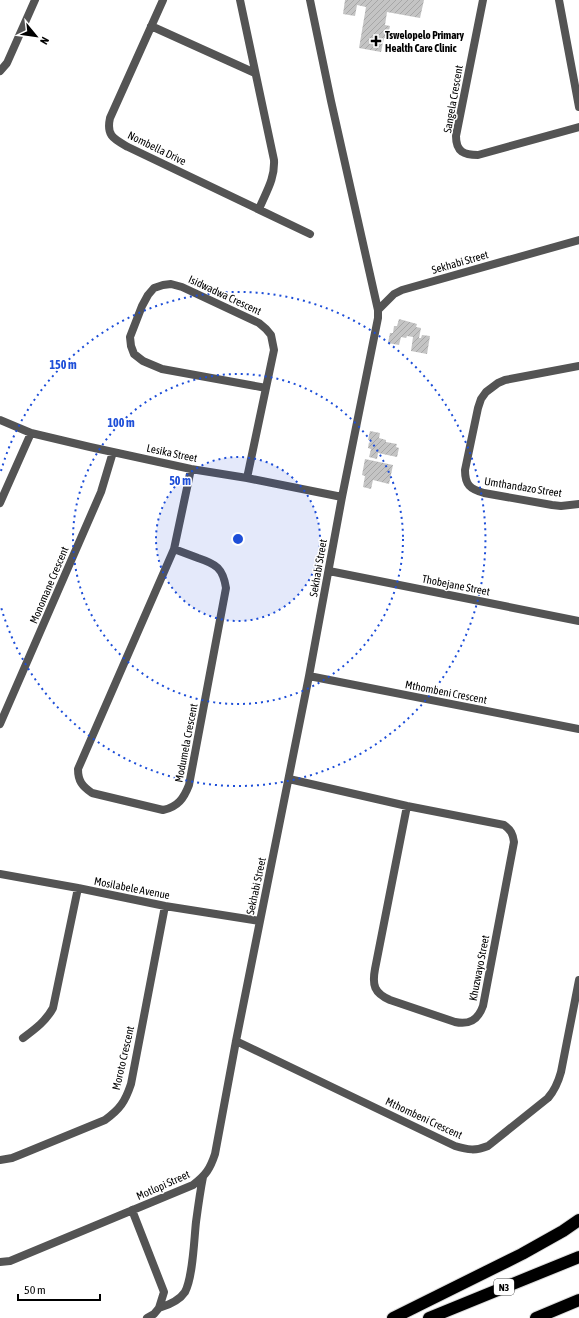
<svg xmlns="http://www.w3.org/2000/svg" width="579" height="1318" font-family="'Asap Condensed',sans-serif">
<defs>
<pattern id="building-hatch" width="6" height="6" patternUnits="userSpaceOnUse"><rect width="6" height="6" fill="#c4c4c4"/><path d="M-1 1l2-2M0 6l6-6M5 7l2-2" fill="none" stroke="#a7a7a7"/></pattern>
</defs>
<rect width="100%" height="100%" fill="#fff"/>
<path fill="url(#building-hatch)" d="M345 0H424L420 18 387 12 385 25 390 26 387 39 384 38 381 52 359 48 366 7 357 5 355 16 343 14Z
M399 319 417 324 416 327 421 328 419 338H421L422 335 430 336 427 354 411 351 413 337 407 336 406 338 401 337 399 345 388 343 390 333H393L394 326H397Z
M370 431 380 433 379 438 386 440V442L397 444 396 447 399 448 397 457 378 453 377 459 369 457 371 449 368 448 369 442 370 443 371 440H368Z
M365 459 393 465 389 484 373 480 371 489 363 487 365 476 362 475Z"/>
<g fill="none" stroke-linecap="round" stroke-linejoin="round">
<defs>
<path id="highway" d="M393 1318 522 1254 563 1231 579 1220
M429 1318 579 1257
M536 1318 579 1300"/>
</defs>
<use href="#highway" stroke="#dbdbdb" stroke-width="14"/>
<path stroke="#545454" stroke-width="8" d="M163 0 110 118C106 136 114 139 128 147L310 234
M240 0 274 160C275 179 266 192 259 209
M310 0 331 101 378 310
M483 0 456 136C456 152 464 155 478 155L579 127
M559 0 579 107
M151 26 255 73
M0 71 7 63 35 0
M579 366 505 380 498 383 486 392 481 399 478 408 465 470C465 485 470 489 484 493L552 505 561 506 579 504
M0 420 31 433 90 447 191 469 247 478 342 497
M247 478 274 350 271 335 266 329 259 323 182 287 171 284 163 285 154 288 148 295 142 306 130 337 131 346 134 354 143 361 162 369 266 388
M0 503 31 433
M174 549C182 552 190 555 198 558 216 564 223 568 226 588L189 785C184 798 178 807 163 810L92 793C82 786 78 781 78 769L174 549 191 469
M329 571 579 621
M309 676 579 729
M0 724 101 492 113 452
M289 779 407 806 504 825C511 830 513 834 514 842L483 1006C478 1020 469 1025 455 1022L390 1000C374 993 372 985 375 969L407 806
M0 874 78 888 165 906 260 921
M23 1038C35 1029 46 1021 53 1008L78 888
M236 1041 455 1146C468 1150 476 1151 488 1146L548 1098C555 1090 558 1083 561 1072L579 980
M0 1160 12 1158 22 1154 105 1120C120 1109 125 1102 131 1084L165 906
M132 1210 164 1292 159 1308 154 1314 147 1318
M0 1262 10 1261 193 1185C206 1175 210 1169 215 1154L236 1041 309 676 342 497 378 318V310L394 294 402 290 579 240
M159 1308C169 1305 179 1301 185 1292 193 1277 194 1240 196 1222 198 1207 200 1192 203 1177"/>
<use href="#highway" stroke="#000" stroke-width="12"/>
</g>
<circle cx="238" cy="539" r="82" fill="#1d4ed8" fill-opacity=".12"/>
<g fill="none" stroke="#1d4ed8" stroke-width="2" stroke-dasharray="2 4">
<circle cx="238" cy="539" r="82"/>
<circle cx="238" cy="539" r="165"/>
<path d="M1 471A247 247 0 1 1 1 607"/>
</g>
<path fill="#000" stroke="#fff" stroke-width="1.5" d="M374 35h4v4h4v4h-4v4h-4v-4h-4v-4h4z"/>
<g text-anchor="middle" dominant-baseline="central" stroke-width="3" stroke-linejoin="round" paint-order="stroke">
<rect fill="#fff" stroke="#4c4c4c" stroke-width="1" x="494" y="1279" width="20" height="16" rx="3"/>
<g font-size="10" font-weight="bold" fill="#000">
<text x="504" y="1287">N3</text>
</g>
<g font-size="11" font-weight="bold" fill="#000" stroke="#fff" text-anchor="start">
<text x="385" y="35">Tswelopelo Primary<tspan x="385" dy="13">Health Care Clinic</tspan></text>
</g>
<g font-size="11" fill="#000" stroke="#fff">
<text transform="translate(453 99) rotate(-80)">Sangela Crescent</text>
<text transform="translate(157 148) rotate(26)">Nombella Drive</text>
<text transform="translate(460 262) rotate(-16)">Sekhabi Street</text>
<text transform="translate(225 295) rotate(25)">Isidwadwa Crescent</text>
<text transform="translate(172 453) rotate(12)">Lesika Street</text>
<text transform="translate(523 487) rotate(9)">Umthandazo Street</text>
<text transform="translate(318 568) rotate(-80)">Sekhabi Street</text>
<text transform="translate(49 585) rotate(-67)">Monomane Crescent</text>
<text transform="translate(456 585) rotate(11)">Thobejane Street</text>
<text transform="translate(446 692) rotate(11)">Mthombeni Crescent</text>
<text transform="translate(186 743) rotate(-79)">Modumela Crescent</text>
<text transform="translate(256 886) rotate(-78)">Sekhabi Street</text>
<text transform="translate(132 888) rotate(11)">Mosilabele Avenue</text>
<text transform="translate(479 968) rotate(-79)">Khuzwayo Street</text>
<text transform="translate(123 1058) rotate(-77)">Moroto Crescent</text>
<text transform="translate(424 1118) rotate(25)">Mthombeni Crescent</text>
<text transform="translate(163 1185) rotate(-24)">Motlopi Street</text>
</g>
</g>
<circle cx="238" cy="539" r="6" fill="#1d4ed8" stroke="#fff" stroke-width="2"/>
<g font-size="12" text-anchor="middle" font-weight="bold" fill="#1d4ed8" stroke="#fff" stroke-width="3" stroke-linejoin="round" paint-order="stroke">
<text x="63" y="369">150 m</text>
<text x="121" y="427">100 m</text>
<text x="180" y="485">50 m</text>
</g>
<g transform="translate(36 36) rotate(119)" stroke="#ffffff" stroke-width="3" paint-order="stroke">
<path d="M0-3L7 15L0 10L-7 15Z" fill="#000000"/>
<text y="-6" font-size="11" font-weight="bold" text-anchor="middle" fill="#000000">N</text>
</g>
<path d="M18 1294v6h82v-6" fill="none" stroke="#000000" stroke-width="2"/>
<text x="24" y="1294" font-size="12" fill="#000000" stroke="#ffffff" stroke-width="3" paint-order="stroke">50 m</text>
</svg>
